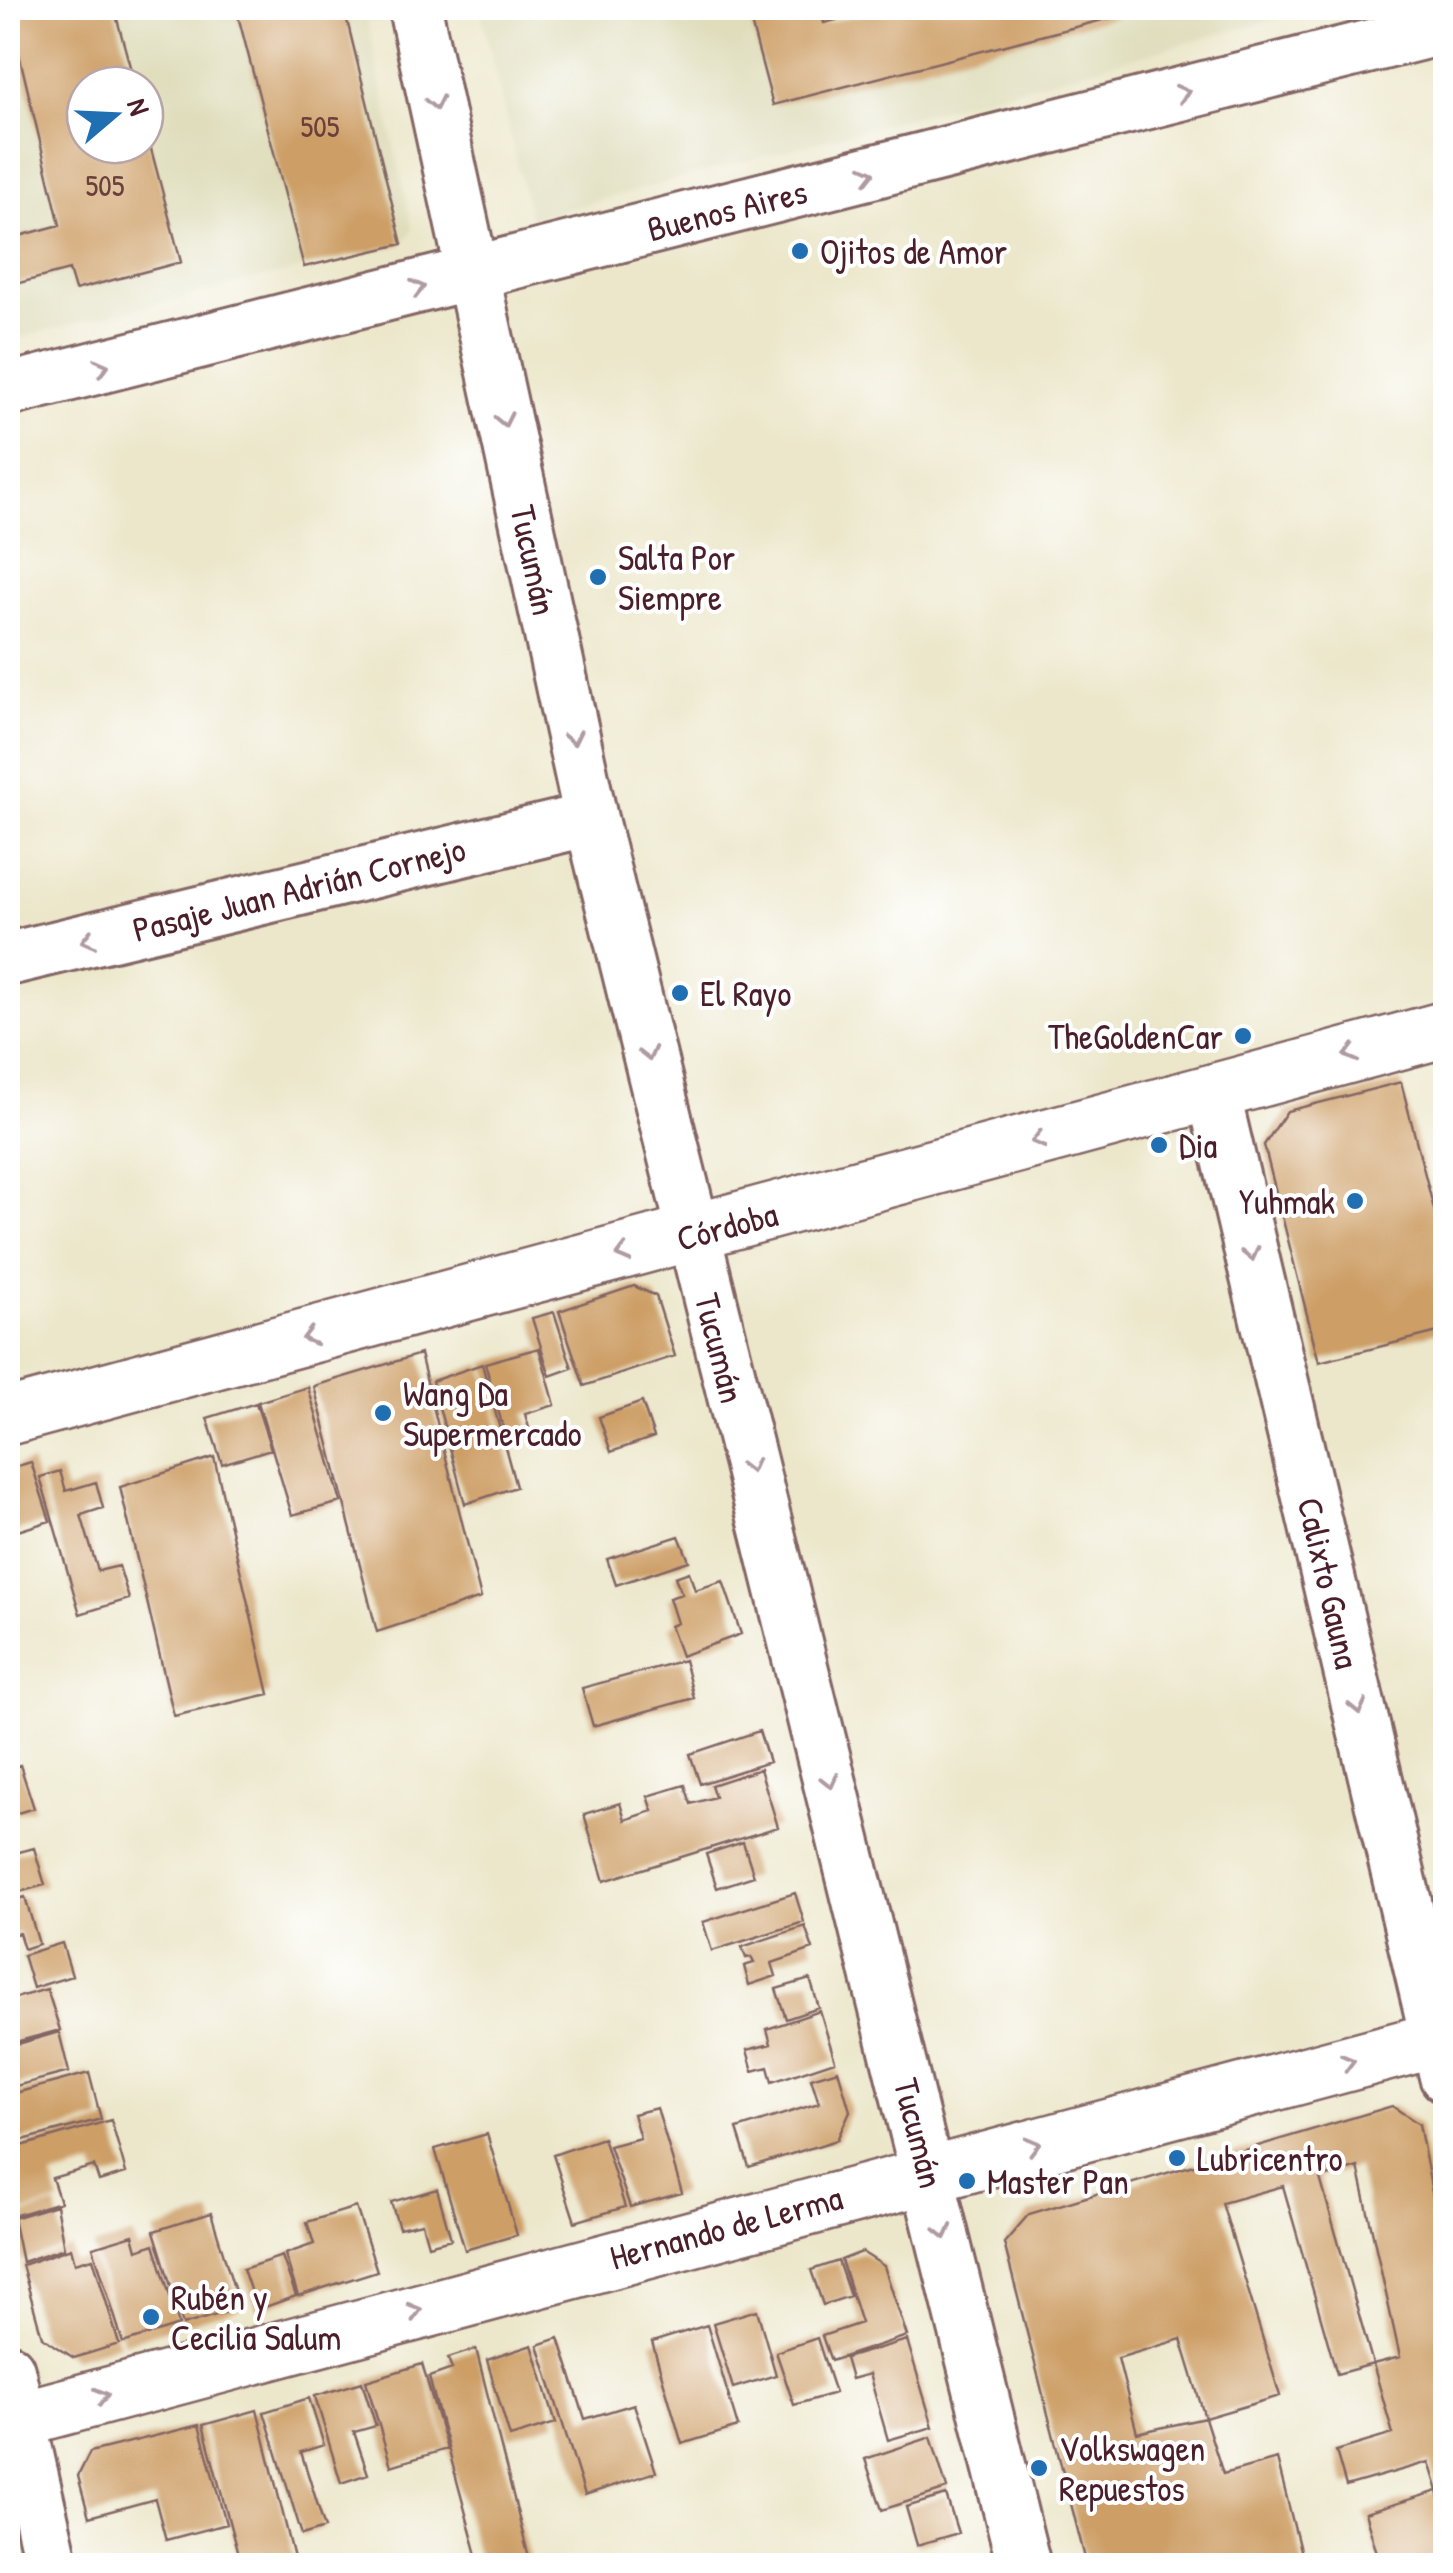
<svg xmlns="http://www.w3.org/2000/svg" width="1453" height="2573" font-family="'Patrick Hand',sans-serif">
<rect width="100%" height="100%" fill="#fff"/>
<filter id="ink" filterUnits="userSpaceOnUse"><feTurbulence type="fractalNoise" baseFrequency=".01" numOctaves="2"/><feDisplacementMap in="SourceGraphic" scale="20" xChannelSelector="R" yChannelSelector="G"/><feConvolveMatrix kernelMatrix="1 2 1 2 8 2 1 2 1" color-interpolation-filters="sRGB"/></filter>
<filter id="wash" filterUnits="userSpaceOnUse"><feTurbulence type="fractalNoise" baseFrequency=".0048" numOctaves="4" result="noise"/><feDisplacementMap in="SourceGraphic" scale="40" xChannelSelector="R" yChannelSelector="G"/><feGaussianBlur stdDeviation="2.25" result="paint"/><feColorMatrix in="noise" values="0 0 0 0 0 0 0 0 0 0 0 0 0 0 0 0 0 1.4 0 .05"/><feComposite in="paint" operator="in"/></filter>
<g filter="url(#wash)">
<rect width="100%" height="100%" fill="#ece7cb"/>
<path fill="#dfddbb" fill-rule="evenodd" d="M8 8H364L413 231 402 244 8 340ZM85 85H145V145H85Z
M480 8H1317L530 219Z"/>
<g id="blocks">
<path fill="#cd9f66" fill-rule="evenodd" d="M8 8H114L135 85H85V145H145L146 130 181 262 75 290 69 270 8 286V239L60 225Z
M236 8H344L402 244 304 267Z
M747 8H820L824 23 885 8 1145 9 773 105Z
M1401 1082 1446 1256V1330L1319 1362 1264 1145 1287 1111Z
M634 1286 656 1296 675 1356 584 1386 559 1311Z
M554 1312 572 1368 550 1376 532 1318Z
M539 1348 555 1405 525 1414 531 1435 507 1442 485 1363Z
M420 1354 481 1598 377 1632 314 1386Z
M482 1364 516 1487 465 1504 432 1381Z
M308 1387 341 1502 292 1515 258 1402Z
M642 1402 654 1437 611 1452 599 1417Z
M256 1403 271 1449 222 1464 207 1418Z
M214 1457 269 1694 174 1716 120 1487Z
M31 1462 50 1521 8 1534V1469Z
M60 1471 66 1491 96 1482 103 1508 81 1515 98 1571 119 1566 129 1599 80 1614 40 1477Z
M679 1536 689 1561 616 1585 607 1559Z
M689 1572 695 1590 723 1581 741 1634 681 1656 670 1626 677 1623 669 1598 682 1594 675 1577Z
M684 1660 694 1698 593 1726 582 1688Z
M759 1731 769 1762 700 1784 690 1754Z
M20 1765 34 1808 8 1816V1768Z
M760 1769 778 1827 604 1881 584 1814 620 1803 625 1820 653 1811 648 1796 685 1785 691 1804 715 1797 711 1785Z
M743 1842 754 1876 717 1888 706 1854Z
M34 1848 45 1885 8 1895V1855Z
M795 1893 804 1922 712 1951 703 1922Z
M25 1897 39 1944 24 1949 19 1933 8 1936V1902Z
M805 1926 813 1949 772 1963 776 1976 749 1985 744 1966 754 1963 751 1957 746 1958 742 1947Z
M62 1943 72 1976 33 1988 23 1955Z
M810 1979 819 2008 786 2019 776 1989Z
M47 1989 60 2030 8 2044V2000Z
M820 2011 835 2061 772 2082 768 2067 753 2071 747 2050 771 2044 767 2029Z
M59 2032 69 2072 8 2088V2047Z
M838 2070 850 2111 837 2140 749 2167 737 2129 819 2103 811 2078Z
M89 2073 101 2119 8 2144V2095Z
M1392 2106 1419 2124 1446 2266V2489L1438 2491 1446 2519V2566H1381L1365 2513 1438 2491 1429 2462 1346 2486 1336 2451 1393 2434 1373 2364 1337 2374 1283 2186 1222 2203 1280 2396 1205 2418 1181 2339 1118 2358 1137 2433 1205 2418 1223 2474 1277 2459 1304 2566H1087L1004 2243 1029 2214ZM1358 2167 1400 2357 1373 2364 1320 2178Z
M657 2108 682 2193 630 2207 609 2146 640 2138 633 2114Z
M111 2120 126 2173 99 2181 94 2166 52 2178 60 2202 13 2216 8 2150Z
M487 2134 517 2235 465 2250 435 2149Z
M603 2138 625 2207 575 2222 553 2155Z
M437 2189 451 2239 428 2245 422 2223 399 2228 391 2202Z
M56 2205 64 2248 22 2262 13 2218Z
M356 2207 377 2271 298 2296 285 2254 314 2244 307 2222Z
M211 2213 240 2308 183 2325 154 2231Z
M133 2235 137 2250 154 2244 179 2325 123 2343 93 2247Z
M71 2248 75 2263 93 2258 119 2344 74 2358 42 2337 22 2265Z
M862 2252 884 2266 907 2336 831 2361 822 2336 861 2323 841 2260Z
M282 2256 296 2296 257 2310 243 2269Z
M838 2261 850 2296 823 2305 811 2270Z
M757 2310 776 2375 733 2388 713 2323Z
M707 2325 738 2427 682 2444 652 2342Z
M559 2338 585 2419 634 2404 656 2472 585 2495 538 2345Z
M817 2338 835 2393 794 2405 776 2352Z
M907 2340 933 2427 888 2440 869 2374 851 2379 845 2358Z
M532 2345 556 2423 510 2437 487 2360Z
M476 2349 531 2566H480L429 2377 452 2369 448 2358Z
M422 2364 447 2449 391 2466 366 2381Z
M362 2382 376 2426 354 2432 368 2474 341 2483 315 2396Z
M309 2398 324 2445 301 2452 325 2528 302 2535 264 2412Z
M257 2410 296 2566H241L203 2425Z
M199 2425 226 2524 166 2540 155 2499 89 2517 78 2476 90 2452Z
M931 2437 947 2489 882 2510 865 2459Z
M946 2495 958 2533 917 2545 906 2507Z"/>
</g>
</g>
<g filter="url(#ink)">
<use href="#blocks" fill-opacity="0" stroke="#836563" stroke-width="2.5"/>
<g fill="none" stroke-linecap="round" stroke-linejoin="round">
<defs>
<path id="street" d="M415 8 591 819 1024 2566
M8 390 1446 27
M8 959 591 819
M1213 1091 1446 2076
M8 2370 52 2566"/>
<path id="secondary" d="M8 1417 1446 1029
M8 2422 1446 2037"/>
</defs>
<use href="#street" stroke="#836563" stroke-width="58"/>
<use href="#secondary" stroke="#836563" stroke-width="60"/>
<use href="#street" stroke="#fff" stroke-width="52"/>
<use href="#secondary" stroke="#fff" stroke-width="55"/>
</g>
<defs><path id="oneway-chevron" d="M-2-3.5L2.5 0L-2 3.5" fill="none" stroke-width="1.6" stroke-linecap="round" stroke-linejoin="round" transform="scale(2.5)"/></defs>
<g stroke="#ae9aa0">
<use href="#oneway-chevron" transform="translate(1183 93) rotate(-14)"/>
<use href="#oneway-chevron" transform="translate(435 103) rotate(78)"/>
<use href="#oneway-chevron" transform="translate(868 174) rotate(-14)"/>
<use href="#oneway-chevron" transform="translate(418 288) rotate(-14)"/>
<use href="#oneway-chevron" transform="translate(102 367) rotate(-14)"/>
<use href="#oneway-chevron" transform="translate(504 420) rotate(78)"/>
<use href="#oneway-chevron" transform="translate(573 738) rotate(78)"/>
<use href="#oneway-chevron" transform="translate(88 940) rotate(166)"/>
<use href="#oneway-chevron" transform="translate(648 1054) rotate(76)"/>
<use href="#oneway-chevron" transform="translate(1351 1054) rotate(165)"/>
<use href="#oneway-chevron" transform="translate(1038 1140) rotate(165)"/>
<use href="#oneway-chevron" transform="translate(623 1254) rotate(165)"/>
<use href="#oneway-chevron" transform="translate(1251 1254) rotate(77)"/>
<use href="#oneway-chevron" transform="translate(309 1337) rotate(165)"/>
<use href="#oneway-chevron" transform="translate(750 1466) rotate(76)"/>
<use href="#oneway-chevron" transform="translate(1358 1707) rotate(77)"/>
<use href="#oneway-chevron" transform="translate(830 1781) rotate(76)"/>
<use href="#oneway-chevron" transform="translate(1348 2062) rotate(-15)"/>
<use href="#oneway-chevron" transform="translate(1033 2145) rotate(-15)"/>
<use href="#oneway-chevron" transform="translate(944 2232) rotate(76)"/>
<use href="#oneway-chevron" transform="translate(415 2311) rotate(-15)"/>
<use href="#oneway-chevron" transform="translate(102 2396) rotate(-15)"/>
</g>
</g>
<g fill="#1f6fb2" stroke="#fff" stroke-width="4">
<circle cx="800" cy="251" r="10"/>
<circle cx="598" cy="577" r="10"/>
<circle cx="680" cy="993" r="10"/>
<circle cx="1243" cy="1036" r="10"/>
<circle cx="1159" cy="1145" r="10"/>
<circle cx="1355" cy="1201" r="10"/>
<circle cx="383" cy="1413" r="10"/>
<circle cx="1177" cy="2158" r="10"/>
<circle cx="967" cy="2181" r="10"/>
<circle cx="151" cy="2317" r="10"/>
<circle cx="1039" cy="2468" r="10"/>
</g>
<g text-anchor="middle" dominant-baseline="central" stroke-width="8" stroke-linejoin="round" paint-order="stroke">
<g font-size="30" fill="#6b3f3a">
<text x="320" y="126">505</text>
<text x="105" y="185">505</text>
</g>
<g font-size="35" fill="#4a1f2b" stroke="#fff">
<text transform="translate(727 210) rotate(-14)">Buenos Aires</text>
<text transform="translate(534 560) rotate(78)">Tucumán</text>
<text transform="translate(299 889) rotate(-14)">Pasaje Juan Adrián Cornejo</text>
<text transform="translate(727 1226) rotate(-15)">Córdoba</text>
<text transform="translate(720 1348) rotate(76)">Tucumán</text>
<text transform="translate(1329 1583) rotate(77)">Calixto Gauna</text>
<text transform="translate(919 2133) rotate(76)">Tucumán</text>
<text transform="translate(726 2227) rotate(-15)">Hernando de Lerma</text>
</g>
<g font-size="35" fill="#4a1f2b" stroke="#fff" text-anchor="start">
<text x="820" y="251">Ojitos de Amor</text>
<text x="618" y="557">Salta Por<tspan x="618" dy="40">Siempre</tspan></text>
<text x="700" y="993">El Rayo</text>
<text x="1223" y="1036" text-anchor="end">TheGoldenCar</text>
<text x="1179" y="1145">Dia</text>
<text x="1335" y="1201" text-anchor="end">Yuhmak</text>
<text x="403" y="1393">Wang Da<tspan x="403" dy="40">Supermercado</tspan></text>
<text x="1197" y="2158">Lubricentro</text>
<text x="987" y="2181">Master Pan</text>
<text x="171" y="2297">Rubén y<tspan x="171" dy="40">Cecilia Salum</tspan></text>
<text x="1059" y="2448">Volkswagen<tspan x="1059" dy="40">Repuestos</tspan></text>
</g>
</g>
<rect width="1453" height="2573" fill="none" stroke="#fff" stroke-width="40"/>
<g transform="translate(115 115) rotate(71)"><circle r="48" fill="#ffffff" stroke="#b7a5aa" stroke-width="2.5"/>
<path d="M0-8L18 38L0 25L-18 38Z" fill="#1f6fb2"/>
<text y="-15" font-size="28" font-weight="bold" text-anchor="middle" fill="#4a1f2b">N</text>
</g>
</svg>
